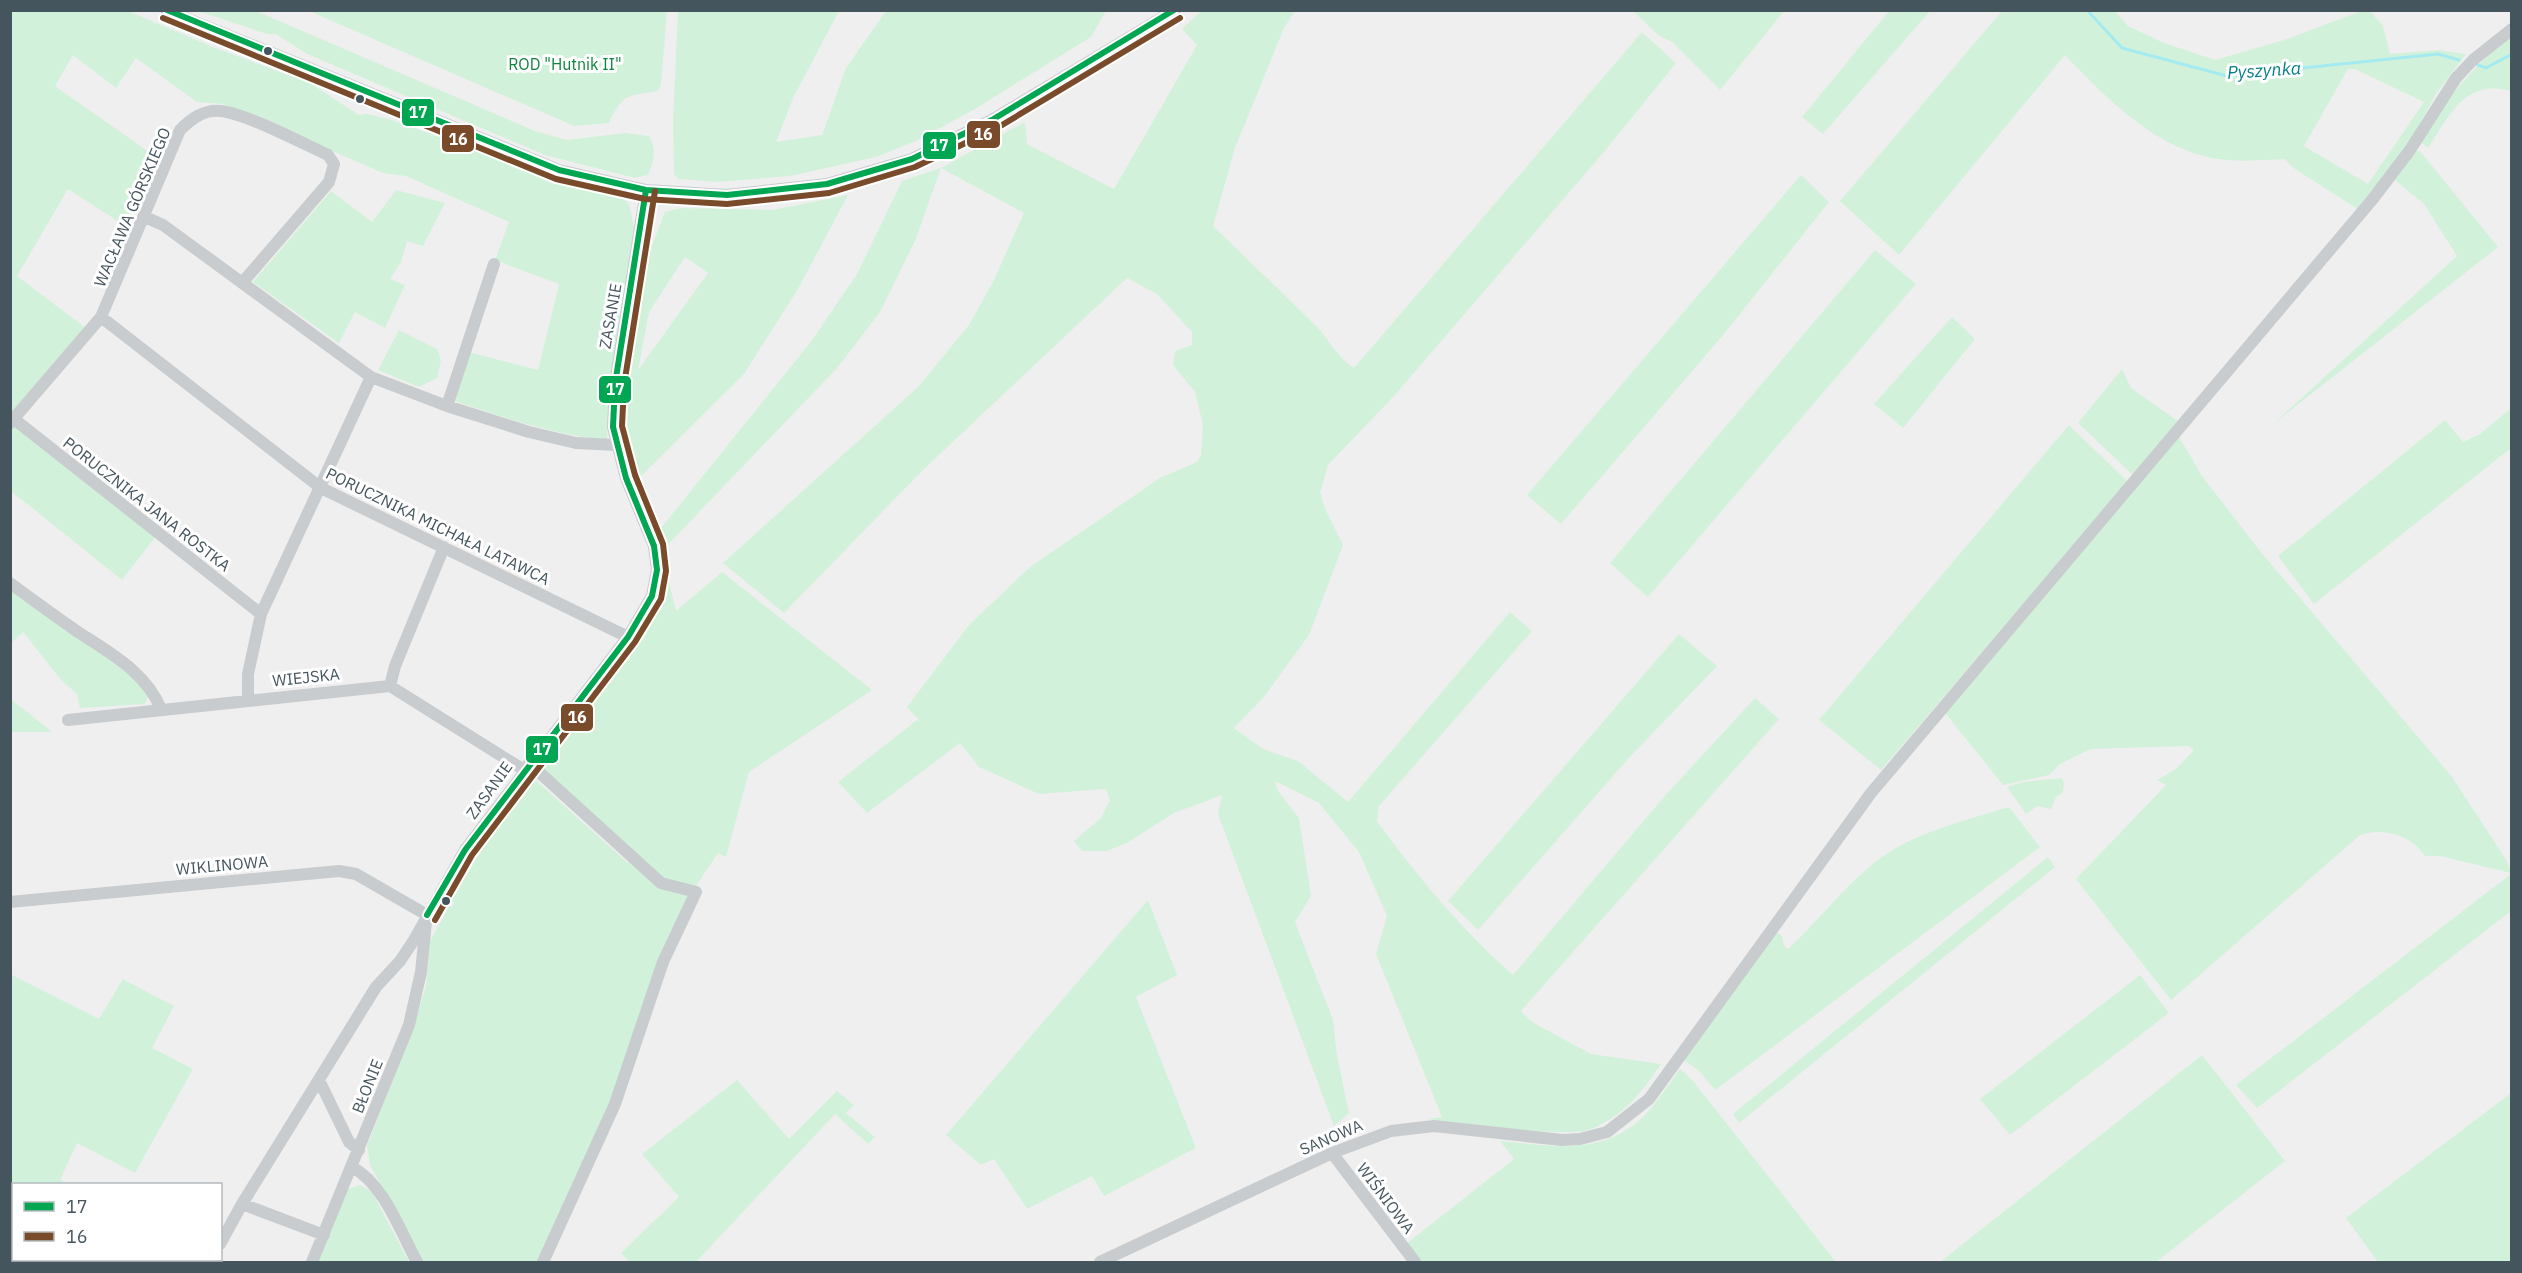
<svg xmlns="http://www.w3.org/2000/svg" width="2522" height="1273" font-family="'IBM Plex Sans',sans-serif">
<rect width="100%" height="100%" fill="#f0efef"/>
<path fill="#d2f1da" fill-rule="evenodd" d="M1202 10 1295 11 1284 28 1235 148 1213 226C1248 260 1283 293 1317 327 1330 341 1338 358 1354 368L1642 32 1676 63 1604 152 1394 396 1328 465 1320 493 1326 511 1343 545 1309 635 1263 698 1234 728 1263 749 1298 761 1348 802 1510 612 1532 631 1379 806 1377 821C1417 876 1463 931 1513 975L1663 798 1755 698 1779 719 1521 1011 1532 1022 1591 1054 1661 1064C1642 1092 1624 1116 1591 1129 1566 1139 1459 1122 1426 1119L1442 1117 1376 954 1387 916 1359 852 1319 803 1275 781 1278 791 1299 818 1311 896 1295 922 1333 1020 1337 1056 1349 1113 1334 1126 1218 814 1222 795 1174 813 1127 843 1107 851H1082L1074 841 1101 818 1110 800 1106 789 1039 794 979 767 960 743 867 813 838 782 917 720 920 721 907 707 969 625 1030 567 1160 478 1197 462 1201 455 1203 425 1195 392 1173 365 1175 351 1192 345V332L1157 294 1127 278 922 471 784 613 723 563 918 387 969 325 993 282 1024 213 941 168 915 241 880 312 838 367 661 552 657 533 810 343 857 274 902 181 941 168 1025 122 1027 144 1114 189 1197 45 1182 29Z
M1890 10 1930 11 1823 134 1802 117Z
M11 11H128L213 47 310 83 359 115 367 114 392 120 564 182 621 196 629 204 635 232 609 391 607 440C554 435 505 418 455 401L468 352 538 370 559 284 495 260 509 222 406 176 383 173 223 104 197 102 136 58 116 88 73 55 55 86 156 157 130 229 68 189 17 276 87 329 11 418Z
M198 11H256L535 131 567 140 625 133 649 136C657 150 654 161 648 175L635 178 545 155 307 54 276 34H267Z
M309 11H667L661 85 658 91C629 96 623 92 609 123L574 126Z
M678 11H839L794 96 776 142 822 135 846 68 886 11H1106L1091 37 975 109 916 141 876 157 790 176 719 182 678 179 674 174 673 122Z
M1633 11H1784L1720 90 1672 42 1658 35Z
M2002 11H2115L2128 26 2164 43 2215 60 2284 40 2362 11H2370L2383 26 2390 54 2438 50 2466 54 2436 94 2414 134 2359 210 2292 167 2285 159C2259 160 2232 163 2207 157 2150 143 2104 96 2065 55L1899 255 1840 201ZM2348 69H2355L2424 102 2368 184 2304 146Z
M2511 37V91C2465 78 2449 116 2428 148L2420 141C2446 101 2472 65 2511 37Z
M2416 151H2420L2498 247 2273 424 2457 256 2424 204 2395 180Z
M1801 175 1829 202 1724 334 1561 524 1527 495Z
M396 190 445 203 423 246 407 241 401 262 390 279 405 285 385 328 355 312 339 343 253 282 331 191 372 222Z
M848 195 798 289 744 374 634 483 627 464 619 427 620 399 645 264 665 212 681 208 772 210ZM685 257 708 273 638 370 649 312Z
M1875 250 1916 284 1648 597 1610 563Z
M1952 317 1975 339 1903 428 1874 404Z
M399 330 437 349 441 360 437 378 419 387 378 370Z
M2122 369 2131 388 2179 422 2134 476 2078 423Z
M2511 408V448L2314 604 2278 556 2445 420 2463 442 2480 434Z
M14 424 156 536 122 580 11 491 10 428Z
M2069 425 2128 482 1881 770 1819 720Z
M2179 437 2202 476 2260 551 2452 777 2507 861 2511 873 2440 856H2425C2412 835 2380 826 2359 836L2171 1000 2076 879 2166 785 2157 780 2176 769 2194 750 2189 746 2091 749 2060 764 2049 775 2003 785 1945 713Z
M664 561 676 611 722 572 872 690 749 772 726 857 718 853 696 886 667 881 690 894 611 1105 539 1262H423L370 1165 367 1146 416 1019 426 986 430 941 449 906 452 907 454 903 451 901 477 857 532 777 628 863 635 855 540 770C538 740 638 639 657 601 663 589 663 574 664 561Z
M10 587 124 666 149 694 145 704 80 708 77 694 61 680 23 632 11 643Z
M1679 634 1717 666 1628 759 1478 930 1448 901Z
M10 699H11L52 732H11Z
M2062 778 2064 783 2063 792 2056 797 2051 809 2037 806 2026 814 2007 787 2023 782Z
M2009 807 2040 847 1715 1090 1699 1071 1684 1060 1775 932 1782 936 1784 946 1788 949C1818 921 1841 890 1873 864 1910 833 1964 821 2009 807Z
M2048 857 2055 867 1739 1123 1733 1114Z
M2511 874V911L2257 1108 2236 1085Z
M1148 900 1177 975 1136 997 1196 1148 1104 1196 1092 1176 1027 1209 994 1159 981 1165 946 1135Z
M10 974 99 1019 123 979 126 981 174 1006 152 1048 193 1069 135 1173 77 1143 60 1180 68 1184H14V1260H47L46 1262H11Z
M2140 975 2169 1013 2010 1135 1980 1099Z
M2202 1055 2285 1161 2156 1262H1940Z
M1680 1069 1693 1081 1836 1262H1420L1406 1244 1514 1159 1500 1141C1555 1146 1605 1157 1647 1113 1659 1099 1670 1083 1680 1069Z
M737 1080 789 1139 837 1091 854 1105 846 1113 875 1137 868 1144 835 1114 696 1262H630L621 1253 679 1197 642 1154Z
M2511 1093V1262H2378L2346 1218Z
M360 1185 372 1192 409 1262H317L348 1189Z"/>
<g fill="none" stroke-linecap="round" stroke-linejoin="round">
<path stroke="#a4eaf1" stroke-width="3" d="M2087 10 2122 48 2227 76 2438 54 2459 60
M2478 65 2486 68 2512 54"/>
<path stroke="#c8ccce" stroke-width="12" d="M166 10 559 170 646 190 727 195 827 184 912 159 992 120 1175 10
M145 217 163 225 371 377 447 406 529 432 576 443 616 445
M101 317 321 488 628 637
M447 406 494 264
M14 419 261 614
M10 423 101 317 180 130C191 119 204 109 221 111 247 114 302 143 328 155L334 164 329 182 242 283
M10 583C33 600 55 616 78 632 110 653 146 672 161 709
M390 686 395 666 444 547
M248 700V674L261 614 371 377
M68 720 390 686 524 770
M529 763 661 883 696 892 663 962 615 1104 543 1262
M10 902 339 871 356 874 427 915
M319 1080 349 1142 359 1150
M1332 1153 1415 1262
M352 1167C384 1184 400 1231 417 1262
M242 1204 324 1235
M220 1244 242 1204 376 987 400 961 414 940 465 850 628 637 652 596 657 570 654 546 626 478 613 427 615 384 646 190
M211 1262 212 1260
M312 1262 409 1025 421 972 426 922
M1100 1262 1332 1153 1391 1131 1434 1126 1562 1140 1580 1139 1607 1132 1649 1099 1871 793 2372 200 2410 150 2456 78 2473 60 2512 29"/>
<defs>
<path id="bus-1" d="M167 10 559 170 646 190 727 195 827 184 912 159 992 120 1174 10
M427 915 465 850 628 637 652 596 657 570 654 546 626 478 613 427 615 384 646 190"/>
<path id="bus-2" d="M163 18 556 179 645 199 727 204 829 193 915 167 997 128 1180 18
M435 920 472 855 635 642 661 599 666 571 663 544 635 475 622 426 624 385 655 191"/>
</defs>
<use href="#bus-1" stroke="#fff" stroke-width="10"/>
<use href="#bus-2" stroke="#fff" stroke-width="10"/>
<use href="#bus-1" stroke="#00a651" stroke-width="6"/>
<use href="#bus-2" stroke="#7a4b2a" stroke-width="6"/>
</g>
<g fill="#45555d" stroke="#fff" stroke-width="2">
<circle cx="268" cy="51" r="5"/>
<circle cx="360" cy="99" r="5"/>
<circle cx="446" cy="901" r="5"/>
</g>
<g text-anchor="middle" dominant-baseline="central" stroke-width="6" stroke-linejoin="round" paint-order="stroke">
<g font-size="16" fill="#10843d" stroke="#fff">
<text x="565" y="64">ROD "Hutnik II"</text>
</g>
<g font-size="16" fill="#45555d" stroke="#fff">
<text transform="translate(132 207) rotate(-67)">WACŁAWA GÓRSKIEGO</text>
<text transform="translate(610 316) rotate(-80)">ZASANIE</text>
<text transform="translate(147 504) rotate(38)">PORUCZNIKA JANA ROSTKA</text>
<text transform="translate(438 526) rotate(26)">PORUCZNIKA MICHAŁA LATAWCA</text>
<text transform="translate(306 677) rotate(-6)">WIEJSKA</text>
<text transform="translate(489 790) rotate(-54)">ZASANIE</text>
<text transform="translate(222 865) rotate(-5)">WIKLINOWA</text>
<text transform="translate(367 1086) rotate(-68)">BŁONIE</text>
<text transform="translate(1331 1137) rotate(-23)">SANOWA</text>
<text transform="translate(1386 1198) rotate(53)">WIŚNIOWA</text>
</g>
<g font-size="18" font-style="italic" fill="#067e8a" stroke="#fff">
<text transform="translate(2264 70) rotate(-4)">Pyszynka</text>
</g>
</g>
<g stroke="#fff" stroke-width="2">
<rect x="401" y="98" width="34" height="29" rx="6" fill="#00a651"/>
<rect x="966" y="120" width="35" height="29" rx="6" fill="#7a4b2a"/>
<rect x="441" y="124" width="34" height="29" rx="6" fill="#7a4b2a"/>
<rect x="922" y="131" width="35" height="29" rx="6" fill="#00a651"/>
<rect x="598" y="375" width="34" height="29" rx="6" fill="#00a651"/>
<rect x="560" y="703" width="34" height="29" rx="6" fill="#7a4b2a"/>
<rect x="525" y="735" width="34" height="29" rx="6" fill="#00a651"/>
</g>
<g font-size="16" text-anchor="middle" font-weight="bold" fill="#fff">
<text x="418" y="118">17</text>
<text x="983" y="140">16</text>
<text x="458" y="145">16</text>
<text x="939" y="151">17</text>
<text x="615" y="395">17</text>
<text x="577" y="723">16</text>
<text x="542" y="755">17</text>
</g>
<rect width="2522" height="1273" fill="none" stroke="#45555d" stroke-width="24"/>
<rect x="12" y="1183" width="210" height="78" fill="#ffffff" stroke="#b5bbbe" stroke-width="1.5"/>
<rect x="24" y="1202" width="30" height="9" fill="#00a651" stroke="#b5bbbe" stroke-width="1.5"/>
<text x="66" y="1213" font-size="18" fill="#45555d">17</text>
<rect x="24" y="1232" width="30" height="9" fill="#7a4b2a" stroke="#b5bbbe" stroke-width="1.5"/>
<text x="66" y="1243" font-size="18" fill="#45555d">16</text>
</svg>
